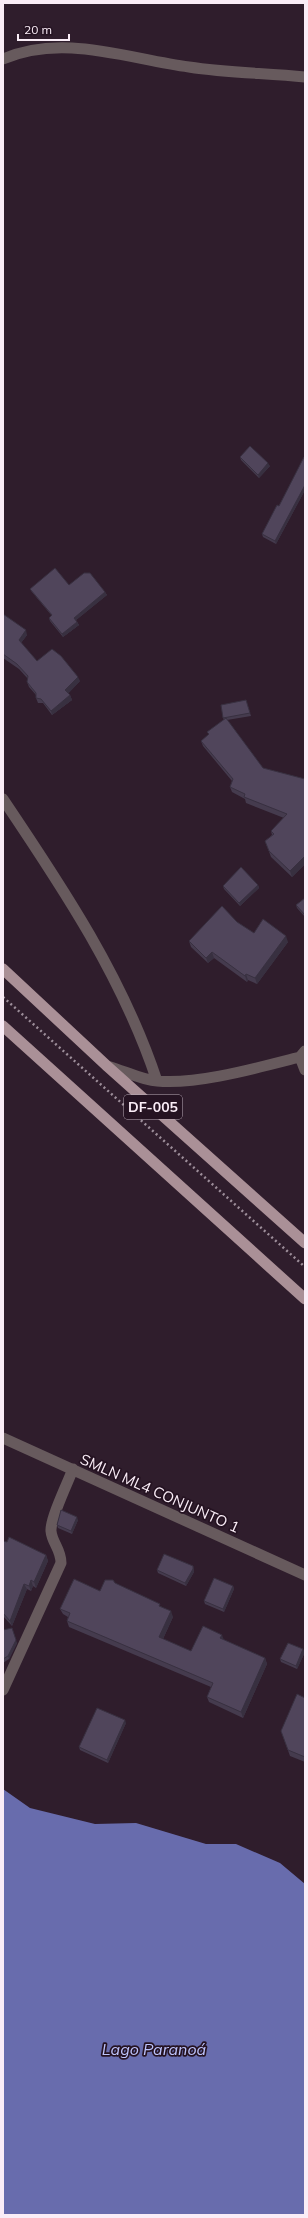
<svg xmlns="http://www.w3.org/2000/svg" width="308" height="2218" font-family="Mulish,sans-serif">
<rect width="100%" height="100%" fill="#2f1d2c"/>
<path fill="#686cad" d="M3 1789 30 1808 95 1824 136 1823 206 1844H236L280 1863 305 1884V2215H3Z"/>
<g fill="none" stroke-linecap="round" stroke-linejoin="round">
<path stroke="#9d8e9a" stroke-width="2.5" stroke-dasharray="2 3" stroke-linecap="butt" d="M3 997 305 1267"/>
<path stroke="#675a5d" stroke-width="11" d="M3 59C63 33 128 59 189 67 228 73 266 73 305 77
M3 799C63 888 123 978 157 1081
M300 1057 305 1070
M107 1066C123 1070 141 1080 157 1081 198 1085 260 1067 300 1057L305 1051
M3 1438 305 1575
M3 1690 61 1563C61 1549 52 1543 51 1531 50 1519 68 1482 73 1469"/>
<path stroke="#aa9097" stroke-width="11" d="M3 969 107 1066 305 1243
M3 1026 305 1299"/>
</g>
<path fill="#453b4e" d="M240 457 270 466 259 478 241 460Z
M305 458V490L276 544 263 537 262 534 279 506Z
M69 585 105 592 107 595 76 620 79 625 63 637 50 621 49 618 52 616 32 592 30 589Z
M3 614 27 635 21 643 37 661 80 681 68 693 70 695 72 700 52 715 43 703H38L36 698V695L29 687 27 682 28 679 19 669 3 658Z
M246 700 251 716 227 720 263 768 305 779V864L292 877 271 857 265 841 272 835 271 831 284 818 246 803 245 799 232 792 230 787 232 781 203 746 201 741 209 735 207 732 224 720 223 718Z
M258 885 259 888 240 906 224 889 223 886Z
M305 898V917L297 908 296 905Z
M237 922 254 933 288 942 257 984 248 980 247 982 214 958 208 963 191 947 189 941Z
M78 1520 72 1534 58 1528 57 1525Z
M3 1541 46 1555 48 1561 36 1588 33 1586 31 1591 27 1589 12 1626 3 1616Z
M193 1566 194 1572 186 1586 158 1573 157 1570Z
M115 1583 162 1607 173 1617 163 1639 191 1651 224 1640 265 1658 267 1664 243 1718 209 1702 207 1697 211 1687 69 1627 67 1621 68 1617 63 1614 60 1609 100 1591Z
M233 1586 234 1589 224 1612 205 1604 204 1601Z
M3 1630 17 1643 9 1659 3 1663Z
M305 1652 297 1669 281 1662 280 1659Z
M305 1698V1762L290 1756 281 1731Z
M126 1723 108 1763 80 1750 79 1747Z"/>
<path fill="#383040" d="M268 463 270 466 259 478 258 475Z
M305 485V490L276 544 275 541Z
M105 592 107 595 75 621 74 618Z
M77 622 79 625 63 637 62 634Z
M26 630 27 635 20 644 19 640Z
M78 677 80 681 67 695 65 690Z
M70 695 72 700 52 715 51 711Z
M305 856V864L292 877 290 871Z
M258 885 259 888 240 906 239 903Z
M286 936 288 942 257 984 255 978Z
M212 952 214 958 208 963 206 958Z
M246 974 248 980 247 982 245 976Z
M77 1517 78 1520 72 1534 71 1531Z
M46 1555 48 1561 36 1588 34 1582Z
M193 1566 194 1572 186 1586 185 1583Z
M31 1580 33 1586 31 1591 29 1586Z
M24 1584 27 1589 12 1626 10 1621Z
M233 1586 234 1589 224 1612 223 1609Z
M171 1611 173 1617 161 1643 159 1637Z
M12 1628 17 1643 9 1659 8 1656Z
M222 1635 224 1640 220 1638Z
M303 1649 305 1652 297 1669 296 1666Z
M265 1658 267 1664 243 1718 241 1712Z
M125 1720 126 1723 108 1763 107 1760Z"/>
<path fill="#50455b" stroke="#383040" d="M250 446 268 463 258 475 240 457Z
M304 457 305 458V485L275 541 262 534 277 505 279 506Z
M55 568 69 585 84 573H90L105 592 74 618 77 622 62 634 49 618 52 615 30 589Z
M3 614 26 630 19 640 37 661 52 649 61 656 78 677 65 690 70 695 51 711 41 699 36 698V693L27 682 28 676 17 664 3 654Z
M246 700 250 713 223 718 221 705Z
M226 718 263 768 305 779V806L304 807H305V856L290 871 269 851 265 841 274 834 271 831 287 814 244 797 245 794 230 787 233 779 201 741 209 734 207 732Z
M241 867 258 885 239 903 223 886Z
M305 898V915L296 905Z
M222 906 237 922 254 933 263 919 286 936 255 978 246 974 245 976 212 952 206 958 189 941Z
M61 1510 77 1517 71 1531 57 1525Z
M9 1537 46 1555 34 1582 31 1580 29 1586 24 1584 10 1621 3 1613V1541L7 1542Z
M164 1554 193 1566V1569L185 1583 157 1570Z
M214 1578 233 1586 223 1609 204 1601Z
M74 1579 100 1591 105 1580H113L115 1583 160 1604 159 1606 171 1611 159 1637 191 1651 203 1626 222 1635 220 1638 265 1658 241 1712 207 1697 213 1683 67 1621 70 1613 60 1609Z
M12 1628 16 1640 8 1656 3 1659V1630Z
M288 1643 303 1649 296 1666 280 1659Z
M297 1694 305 1698V1757L288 1750 281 1731Z
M97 1708 125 1720 107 1760 79 1747Z"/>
<g text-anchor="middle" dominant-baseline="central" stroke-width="3.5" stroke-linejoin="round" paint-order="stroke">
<rect fill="#251322" stroke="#baacb7" stroke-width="1" x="124" y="1095" width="58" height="24" rx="3"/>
<g font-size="14" font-weight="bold" fill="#faedf7">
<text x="153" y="1107">DF-005</text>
</g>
<g font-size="15" fill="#faedf7" stroke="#251322">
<text transform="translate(160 1493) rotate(24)">SMLN ML4 CONJUNTO 1</text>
</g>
<g font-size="16" font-style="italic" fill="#bdc3fb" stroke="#251322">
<text x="154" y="2049">Lago Paranoá</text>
</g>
</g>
<rect width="308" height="2218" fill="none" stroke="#faedf7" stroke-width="8"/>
<path d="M18 34v6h51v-6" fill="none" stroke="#faedf7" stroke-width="2"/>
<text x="24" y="34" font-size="12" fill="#faedf7" stroke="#251322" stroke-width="3" paint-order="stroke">20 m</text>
</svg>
